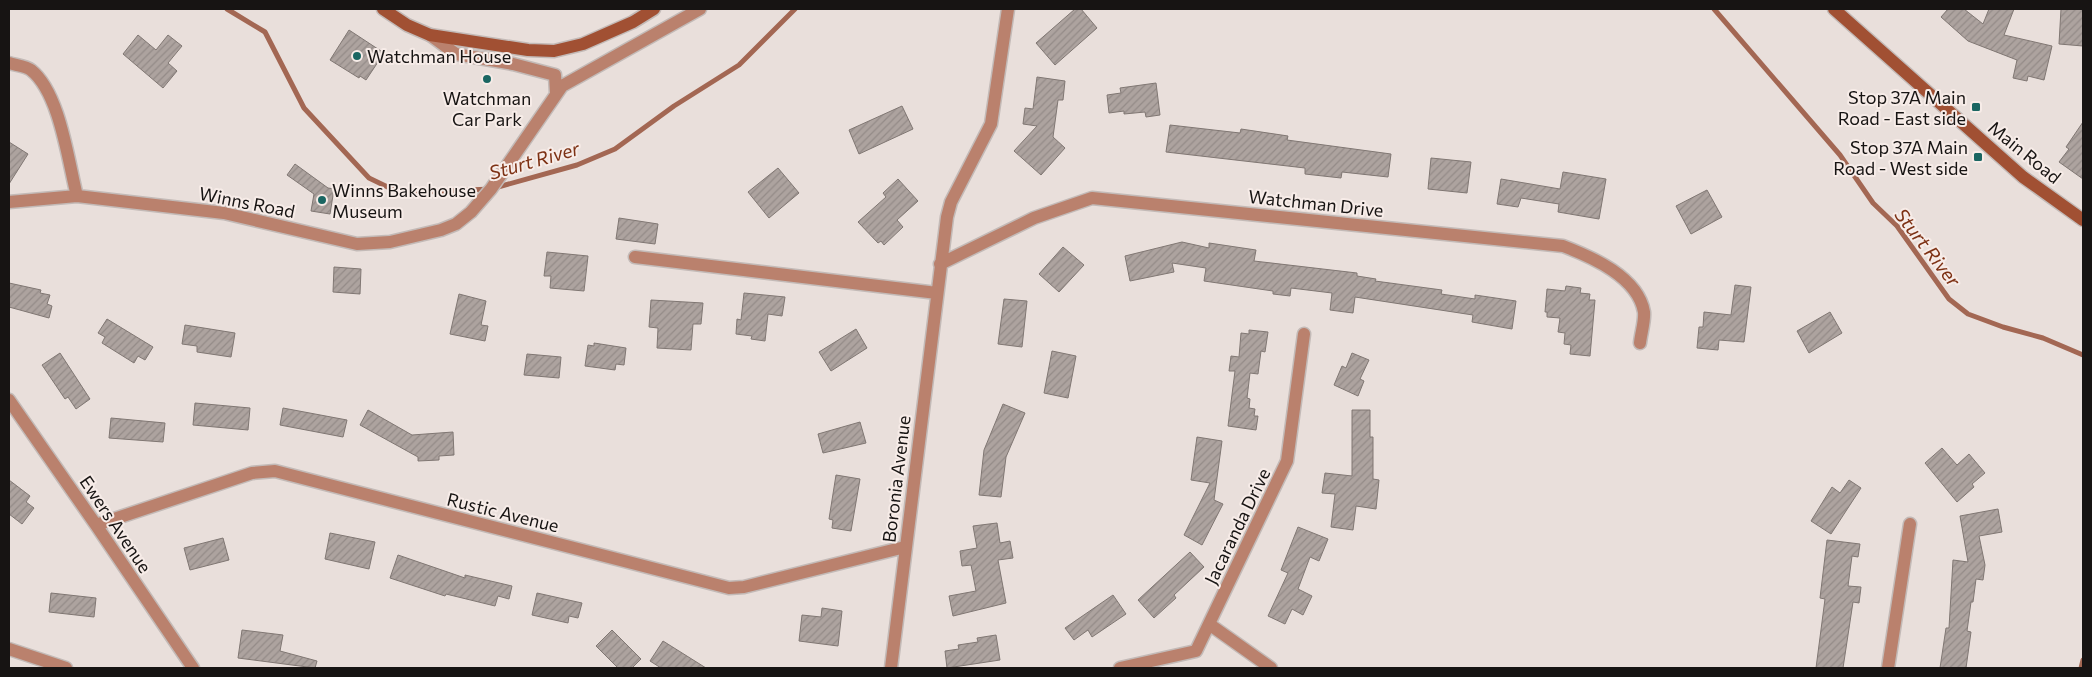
<svg xmlns="http://www.w3.org/2000/svg" width="2092" height="677" font-family="Commissioner,sans-serif">
<defs>
<pattern id="building-hatch" width="6" height="6" patternUnits="userSpaceOnUse" patternTransform="scale(1.25)"><rect width="6" height="6" fill="#ada39f"/><path d="M-1 1l2-2M0 6l6-6M5 7l2-2" fill="none" stroke="#948b88"/></pattern>
</defs>
<rect width="100%" height="100%" fill="#e9dfdb"/>
<g fill="none" stroke-linecap="round" stroke-linejoin="round">
<path stroke="#a36753" stroke-width="5" d="M227 9 265 32 304 108 369 178 400 193 491 189 577 165 615 149 674 106 739 65 795 9
M1714 9 1840 155 1873 203 1897 226 1949 299 1968 314 2003 327 2043 338 2083 355
M2081 668 2083 660"/>
</g>
<path fill="url(#building-hatch)" stroke="#807773" d="M1075 9H1081L1097 28 1055 65 1036 43Z
M1948 9H1964L1983 24 1989 9H2014L2004 35 2052 46 2044 80 2028 76 2027 81 2013 78 2017 60 1968 41 1941 17Z
M2061 9H2083V46L2059 44Z
M349 30 384 53 366 80 360 76 359 78 330 60Z
M138 35 156 50 168 35 182 46 168 63 177 71 163 88 123 54Z
M1037 77 1065 81 1063 100H1058L1053 137 1065 148 1041 175 1014 151 1037 126 1023 124 1025 108 1033 109Z
M1156 83 1160 115 1146 117 1145 112 1124 114V111L1109 113 1107 95 1121 93 1120 88Z
M902 106 913 129 859 154 849 130Z
M2083 122V179L2059 162 2069 149 2066 147Z
M1170 125 1240 133 1241 129 1288 136 1287 140 1391 154 1388 177 1342 172 1341 178 1305 174V168L1166 152Z
M9 142 28 154 9 184Z
M1431 158 1471 162 1467 193 1428 189Z
M295 164 328 188 334 189 330 214 311 211 314 194 287 175Z
M778 168 799 193 769 218 748 192Z
M1563 172 1606 179 1599 219 1558 212 1559 204 1521 198 1518 207 1497 204 1501 179 1560 189Z
M898 179 918 201 897 220 903 227 884 245 881 241 878 243 858 222 886 197 883 193Z
M1707 190 1722 217 1691 234 1676 206Z
M619 218 658 224 655 244 616 239Z
M1182 242 1209 248V243L1256 250 1254 261 1357 273V276L1376 279 1375 281 1442 290 1441 294 1475 299V295L1516 301 1512 329 1472 322 1473 315 1355 297 1353 313 1330 310 1332 293 1291 288 1290 296 1273 294V291L1204 281 1206 268 1172 263 1174 272 1130 281 1125 256Z
M1063 247 1084 265 1059 292 1039 274Z
M547 252 588 256 584 291 550 288 551 276H544Z
M334 267 361 269 360 294 333 292Z
M9 283 41 290 40 293 50 295 47 304 52 306 49 318 9 307Z
M1735 285 1751 287 1744 342 1719 340 1718 350 1697 348 1699 327H1703L1704 312 1731 315Z
M1566 286 1581 288 1580 293 1590 294 1589 300H1595L1590 356 1570 354 1571 345 1564 344 1565 333 1558 332 1560 318 1547 317V312H1545L1547 289 1565 291Z
M744 293 785 297 782 316 768 314 765 341 751 339 752 336 736 334 737 319 741 320Z
M459 294 486 301 481 325 488 326 485 341 450 334Z
M1004 299 1027 301 1022 347 998 344Z
M651 300 703 303 701 324H693L691 350 657 348 658 328 649 327Z
M1830 312 1842 333 1809 353 1797 331Z
M107 319 153 347 145 360 138 356 134 363 102 343 105 337 98 333Z
M185 325 235 333 231 357 197 352V346L182 344Z
M856 329 867 348 831 371 819 352Z
M1249 330 1268 332 1265 352 1261 351 1258 374 1250 373 1247 398 1250 399 1249 408 1255 409 1254 416H1258L1256 430 1228 426 1235 371H1229L1231 356 1239 357 1241 333 1249 334Z
M594 343 626 348 624 365 616 364 615 370 585 366 588 345 594 346Z
M1052 351 1076 356 1068 398 1044 393Z
M60 353 90 399 76 409 68 397 65 399 42 365Z
M1352 353 1369 360 1360 379 1364 381 1358 396 1334 385 1342 366 1346 368Z
M527 354 561 357 559 378 524 375Z
M195 403 250 408 248 430 193 425Z
M1003 404 1025 413 1006 457 1001 497 979 495 984 450Z
M283 408 347 420 343 437 280 425Z
M368 410 412 435 453 432 454 455 439 456V460L418 461V457L360 425Z
M1352 410H1370V437H1373V479L1379 480 1376 509 1356 506 1353 530 1331 527 1335 494 1322 493 1325 473 1352 476Z
M111 418 165 423 163 442 109 438Z
M860 422 866 443 823 453 818 434Z
M1197 437 1222 441 1214 500 1223 504 1202 545 1184 535 1210 483 1191 480Z
M1942 448 1957 465 1969 454 1985 473 1972 484 1974 487 1957 502 1925 463Z
M836 475 860 479 851 531 832 528 833 520 829 519Z
M9 480 30 496 26 502 34 508 22 524 9 514Z
M1849 480 1861 488 1831 534 1811 521 1832 487 1840 493Z
M1998 509 2002 532 1979 536 1985 565 1983 580 1976 579 1973 602H1971L1967 631 1971 632 1966 668H1940L1946 628H1949L1953 560 1968 562 1960 516Z
M997 523 1000 543 1010 541 1013 558 998 560 1006 603 953 616 949 596 976 591 971 565 962 566 960 551 977 548 973 526Z
M1298 527 1328 539 1319 561 1310 557 1298 589 1312 596 1303 615 1292 609 1285 624 1268 616 1288 573 1281 570Z
M330 533 375 542 369 569 325 559Z
M223 538 229 560 190 570 184 548Z
M1827 540 1860 544 1858 557 1852 556 1848 586 1861 587 1859 603 1853 602 1843 668H1816L1825 599 1820 598Z
M1190 552 1204 567 1174 595 1176 598 1154 618 1138 600Z
M398 555 465 578V575L512 586 509 599 498 596 495 606 446 594 445 596 390 578Z
M51 593 96 598 94 617 49 612Z
M537 593 582 603 578 618 569 616 568 623 532 615Z
M1113 595 1126 614 1092 637 1088 630 1074 640 1065 628Z
M822 608 842 611 838 646 799 641 802 615 821 617Z
M242 630 283 635 280 651 317 661 315 668 238 658Z
M612 630 641 659 632 668H618L596 646Z
M996 635 1000 660 947 668 945 651 959 649 958 645 978 642 977 638Z
M663 641 706 668H661L650 661Z"/>
<g fill="none" stroke-linecap="round" stroke-linejoin="round">
<defs>
<path id="street" d="M430 35 456 54 513 64 555 75 556 93
M9 63C15 65 26 66 31 70 60 93 68 161 77 196
M9 202 77 196 224 213 357 244 390 242 441 230 456 224 471 212 491 189 562 86 700 9
M635 257 937 293
M940 264 1034 218 1092 198 1563 246C1592 257 1638 277 1644 312 1645 321 1641 333 1640 343
M9 400 96 525 193 668
M96 525 252 473 275 471 729 588 744 587 905 547
M1209 624 1271 668
M9 649 66 668
M891 668 947 217 951 202 991 124 1008 9
M1120 668 1196 651 1287 461 1304 334
M1888 668 1910 524"/>
<path id="secondary" d="M383 9 407 25 430 35 528 50 554 51 583 44 633 22 654 9
M1834 9 2023 177 2083 220"/>
</defs>
<use href="#street" stroke="#c3bab7" stroke-width="15"/>
<use href="#secondary" stroke="#c3bab7" stroke-width="15"/>
<use href="#street" stroke="#ba816d" stroke-width="12"/>
<use href="#secondary" stroke="#a15033" stroke-width="12"/>
</g>
<g fill="#1a6662" stroke="#f7ece8" stroke-width="2">
<circle cx="357" cy="56" r="5"/>
<circle cx="487" cy="79" r="5"/>
<rect x="1971" y="102" width="10" height="10" rx="2.5"/>
<rect x="1973" y="152" width="10" height="10" rx="2.5"/>
<circle cx="322" cy="200" r="5"/>
</g>
<g text-anchor="middle" dominant-baseline="central" stroke-width="4" stroke-linejoin="round" paint-order="stroke">
<g font-size="18" fill="#171413" stroke="#f7ece8" text-anchor="start">
<text x="367" y="56">Watchman House</text>
<text x="1966" y="97" text-anchor="end">Stop 37A Main<tspan x="1966" dy="21">Road - East side</tspan></text>
<text x="487" y="98" text-anchor="middle">Watchman<tspan x="487" dy="21">Car Park</tspan></text>
<text x="1968" y="147" text-anchor="end">Stop 37A Main<tspan x="1968" dy="21">Road - West side</tspan></text>
<text x="332" y="190">Winns Bakehouse<tspan x="332" dy="21">Museum</tspan></text>
</g>
<g font-size="18" fill="#171413" stroke="#f7ece8">
<text transform="translate(2025 152) rotate(39)">Main Road</text>
<text transform="translate(247 202) rotate(11)">Winns Road</text>
<text transform="translate(1316 203) rotate(6)">Watchman Drive</text>
<text transform="translate(896 479) rotate(-83)">Boronia Avenue</text>
<text transform="translate(503 512) rotate(14)">Rustic Avenue</text>
<text transform="translate(116 524) rotate(56)">Ewers Avenue</text>
<text transform="translate(1237 526) rotate(-64)">Jacaranda Drive</text>
</g>
<g font-size="19" font-style="italic" fill="#7d3114" stroke="#f7ece8">
<text transform="translate(534 160) rotate(-16)">Sturt River</text>
<text transform="translate(1928 247) rotate(52)">Sturt River</text>
</g>
</g>
<rect width="2092" height="677" fill="none" stroke="#171413" stroke-width="20"/>
</svg>
